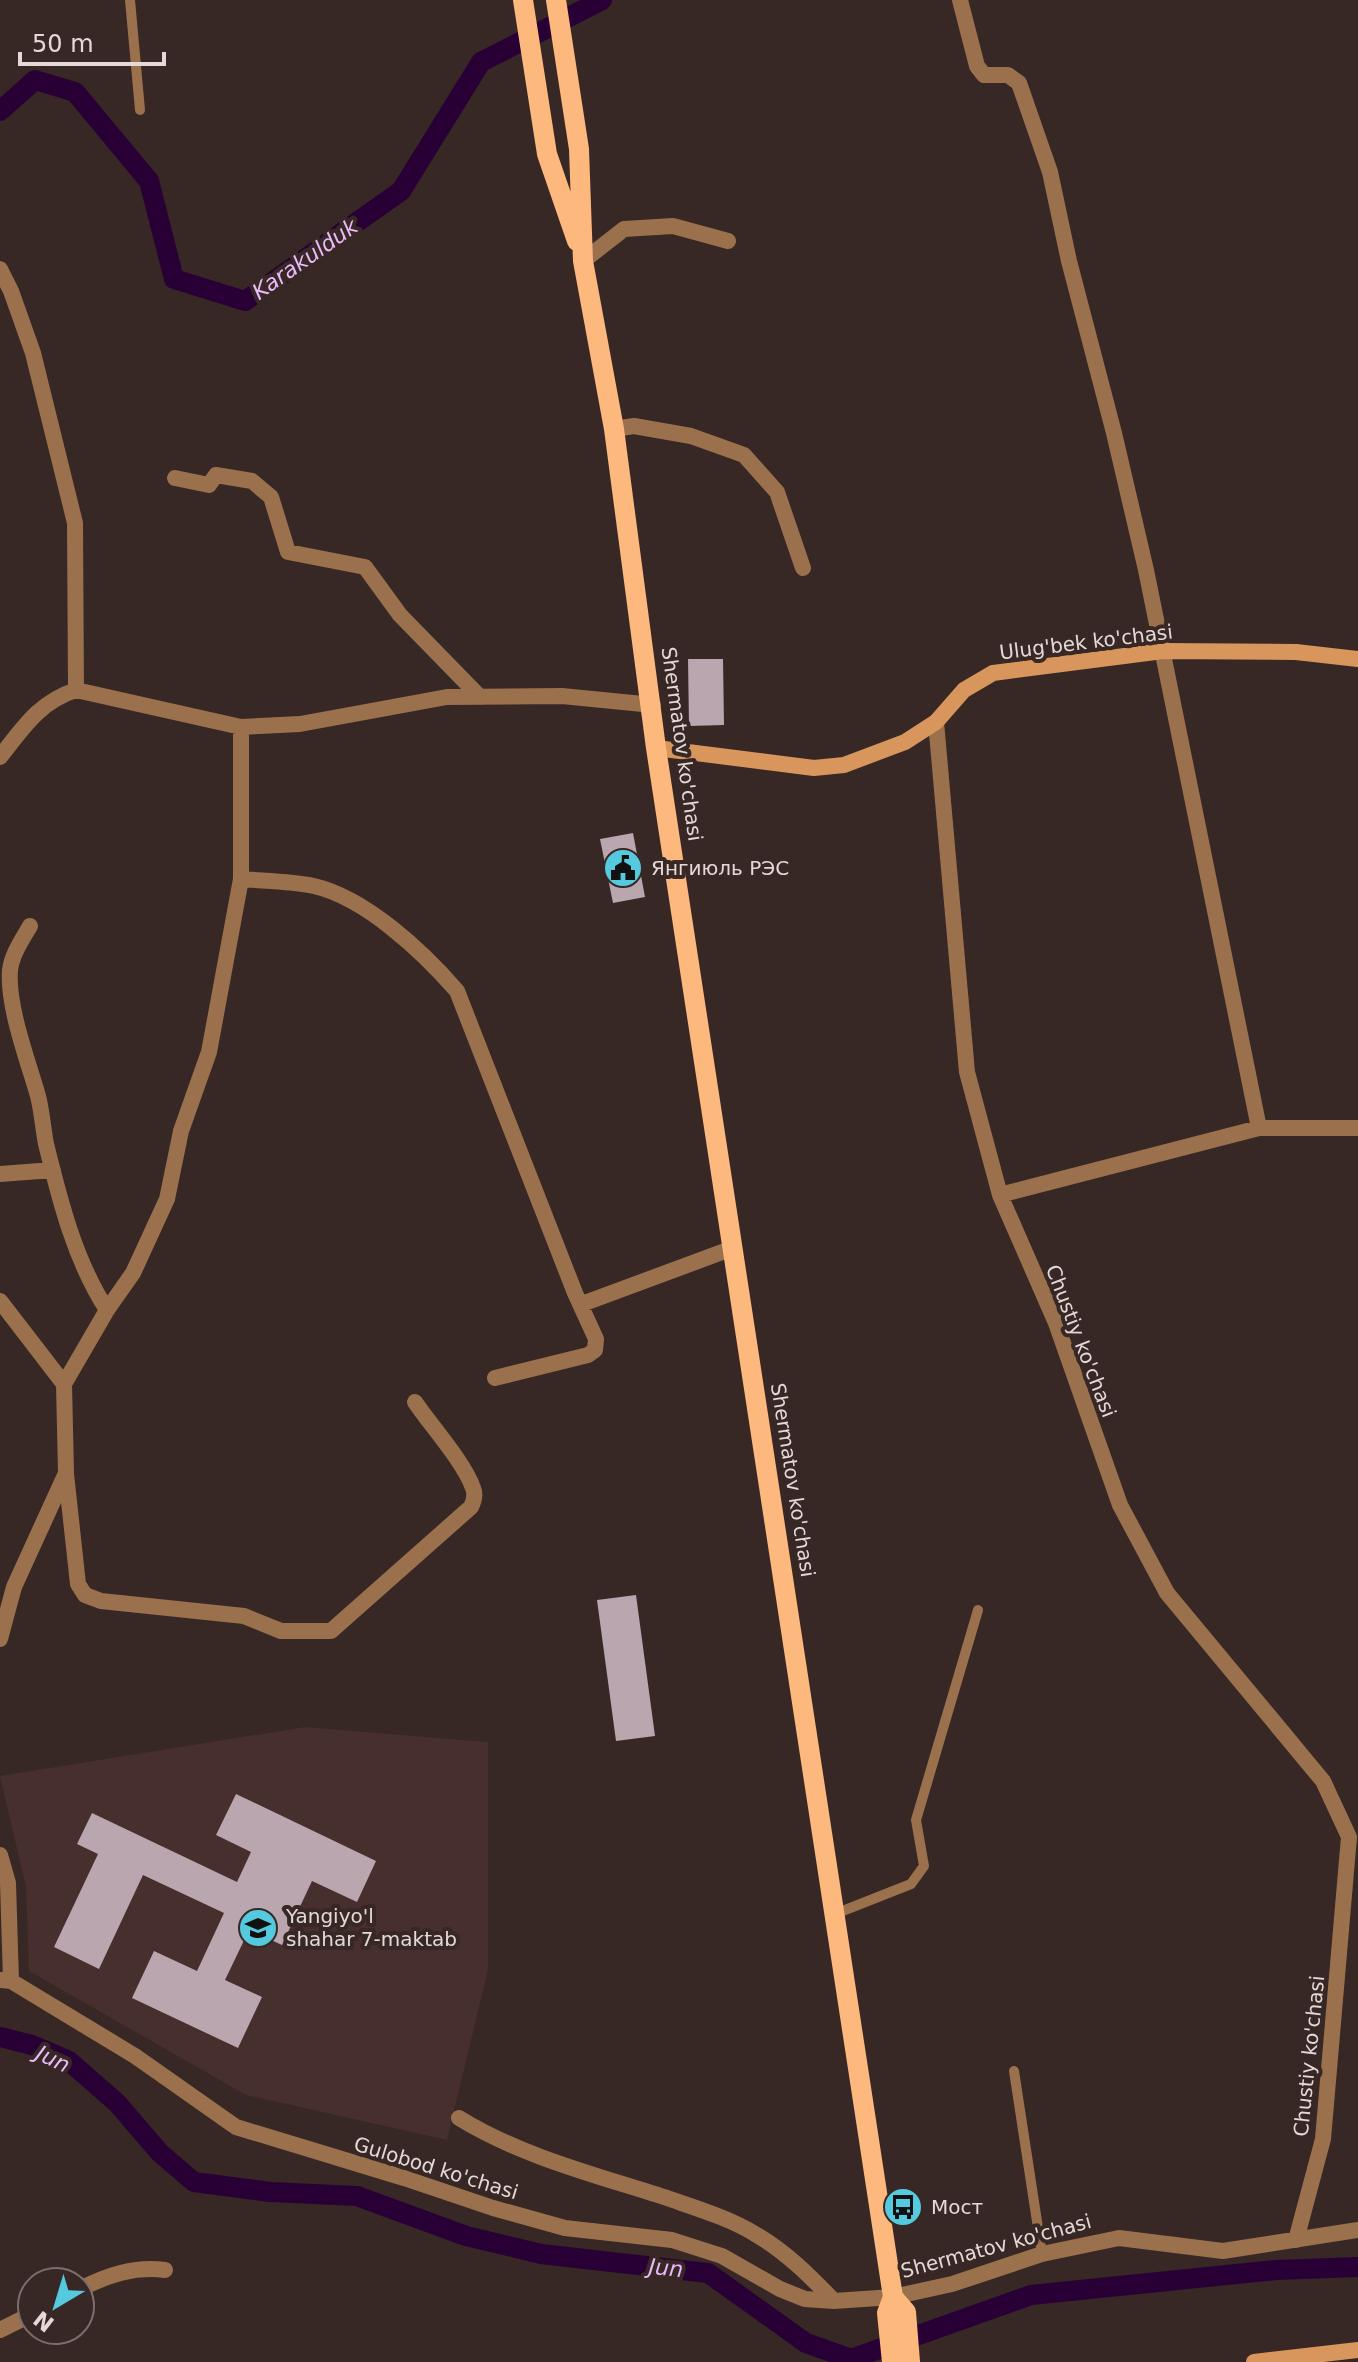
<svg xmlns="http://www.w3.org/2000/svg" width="1358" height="2362" font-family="'DejaVu Sans',sans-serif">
<rect width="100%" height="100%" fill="#372725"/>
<path fill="#462f2c" d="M305 1727 488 1742V1970L447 2140 246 2095 29 1971 26 1887 0 1776Z"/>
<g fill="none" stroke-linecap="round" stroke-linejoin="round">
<path stroke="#280035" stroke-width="20" d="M0 111 35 80 75 92 149 181 174 279 245 301 401 191 481 62 602 0
M0 2037 32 2045 69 2061 117 2103 160 2153 194 2182 270 2192 357 2196 466 2236 541 2254 708 2273 806 2343 851 2359 1031 2295 1276 2270 1358 2267"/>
</g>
<path fill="#baa6ae" d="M688 659H723L724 725 689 726Z
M633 833 645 897 613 903 600 839Z
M636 1595 655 1736 616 1741 597 1600Z
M236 1794 376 1861 357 1902 312 1881 282 1945 249 1930 225 1980 262 1997 238 2048 132 1998 154 1951 197 1971 224 1913 143 1875 99 1969 54 1947 98 1854 77 1844 92 1813 237 1882 251 1852 216 1835Z"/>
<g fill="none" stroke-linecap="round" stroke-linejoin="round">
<path stroke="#9a704d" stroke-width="10" d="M130 0 140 110
M835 1914 911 1884 924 1866 916 1820 978 1610
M1014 2071 1042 2254"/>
<path stroke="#9a704d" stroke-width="16" d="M960 0 977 66 984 75H1008L1019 83 1050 172 1069 261 1114 433 1146 570 1259 1128
M583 261 624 229 673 226 728 241
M0 269 11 291 33 353 75 523 76 690
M614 429 634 426 691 436 744 455 777 492 803 568
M175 478 209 485 216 475 252 481 271 497 288 552 365 567 400 615 480 697
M936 722 967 1072 1000 1195 1056 1323 1120 1505 1167 1593 1323 1781 1349 1837 1323 2139 1296 2240
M0 757C23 728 39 702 76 690L241 727 300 724 447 697 562 696 653 705
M241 879C265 881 291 881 314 886 366 898 423 952 457 991L575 1293 596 1339 595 1350 588 1355 495 1378
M30 926C22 940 12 954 10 970 7 1006 28 1061 38 1096 42 1112 43 1128 46 1144 60 1201 75 1261 107 1310
M0 1174 53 1170
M1000 1195 1259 1128H1358
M0 1301 64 1384
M582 1304 733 1248
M66 1474 78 1584 85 1595 101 1601 244 1616 281 1631H331L471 1507C474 1501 476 1495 473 1488 464 1462 431 1426 415 1402
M0 1639 14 1587 66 1473 64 1384 107 1310 133 1273 167 1199 181 1131 209 1052 241 879V727
M0 1855 8 1883 11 1981
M0 1980 11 1981 135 2056 236 2127 404 2178 493 2208 565 2228 672 2240 722 2256 780 2289 805 2299 834 2301 893 2297 952 2284 1042 2254 1119 2238 1223 2251 1358 2230
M459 2118C522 2157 600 2176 670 2199 698 2209 729 2218 755 2234 785 2251 810 2276 834 2301
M80 2289C108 2275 134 2266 165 2270
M0 2330 32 2314"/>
<path stroke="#d8965c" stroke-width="16" d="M656 748 814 768 844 765 905 742 936 722 964 690 993 673 1163 651 1296 652 1358 659
M1254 2362 1358 2350"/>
<path stroke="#fdb87e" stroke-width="20" d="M523 0 547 154 577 241
M556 0 579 149 583 261 614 429 656 748 893 2297 887 2313 892 2362
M893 2297 906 2312 910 2362"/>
</g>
<defs>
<symbol id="civic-disc" viewBox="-11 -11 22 22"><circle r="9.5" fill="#55cadf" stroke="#372725"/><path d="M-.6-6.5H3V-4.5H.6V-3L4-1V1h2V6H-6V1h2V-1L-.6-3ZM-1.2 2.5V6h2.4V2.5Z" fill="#111"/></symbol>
<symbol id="school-disc" viewBox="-11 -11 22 22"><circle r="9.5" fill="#55cadf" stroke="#372725"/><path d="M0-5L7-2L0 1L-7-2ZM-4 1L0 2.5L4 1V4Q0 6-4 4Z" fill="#111"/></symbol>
<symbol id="bus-disc" viewBox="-11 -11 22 22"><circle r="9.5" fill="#55cadf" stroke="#372725"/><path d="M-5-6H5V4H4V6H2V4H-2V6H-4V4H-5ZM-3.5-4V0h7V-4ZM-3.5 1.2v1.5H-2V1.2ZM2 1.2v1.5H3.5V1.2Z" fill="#111"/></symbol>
</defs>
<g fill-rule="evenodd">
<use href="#civic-disc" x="601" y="846" width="44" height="44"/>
<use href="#school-disc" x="236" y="1906" width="44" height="44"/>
<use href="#bus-disc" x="881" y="2185" width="44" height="44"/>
</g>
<g text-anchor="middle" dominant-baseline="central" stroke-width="8" stroke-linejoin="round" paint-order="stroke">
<g font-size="20" fill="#e4d9d7" stroke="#372725">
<text transform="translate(1086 642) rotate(-7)">Ulug'bek ko'chasi</text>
<text transform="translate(682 744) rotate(82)">Shermatov ko'chasi</text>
<text transform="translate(1081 1341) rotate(69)">Chustiy ko'chasi</text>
<text transform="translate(793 1480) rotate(81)">Shermatov ko'chasi</text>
<text transform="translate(1309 2056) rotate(-84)">Chustiy ko'chasi</text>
<text transform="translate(436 2168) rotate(17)">Gulobod ko'chasi</text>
<text transform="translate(996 2246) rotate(-15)">Shermatov ko'chasi</text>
</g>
<g font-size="20" fill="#e4d9d7" stroke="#372725" text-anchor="start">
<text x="651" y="868">Янгиюль РЭС</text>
<text x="286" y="1916">Yangiyo'l<tspan x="286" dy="23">shahar 7-maktab</tspan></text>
<text x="931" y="2207">Мост</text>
</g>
<g font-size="22" font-style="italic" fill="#eabafc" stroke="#372725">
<text transform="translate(305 259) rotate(-35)">Karakulduk</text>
<text transform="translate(53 2059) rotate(25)">Jun</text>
<text transform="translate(666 2268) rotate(6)">Jun</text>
</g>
</g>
<g transform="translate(56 2306) rotate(218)"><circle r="38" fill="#372725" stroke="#7c6e6c" stroke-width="2"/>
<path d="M0-6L14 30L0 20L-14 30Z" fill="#55cadf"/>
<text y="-12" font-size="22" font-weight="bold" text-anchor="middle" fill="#e4d9d7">N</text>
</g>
<path d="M20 52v12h144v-12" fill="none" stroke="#e4d9d7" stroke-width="4"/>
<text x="32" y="52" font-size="24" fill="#e4d9d7" stroke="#372725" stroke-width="6" paint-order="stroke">50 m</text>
</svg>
